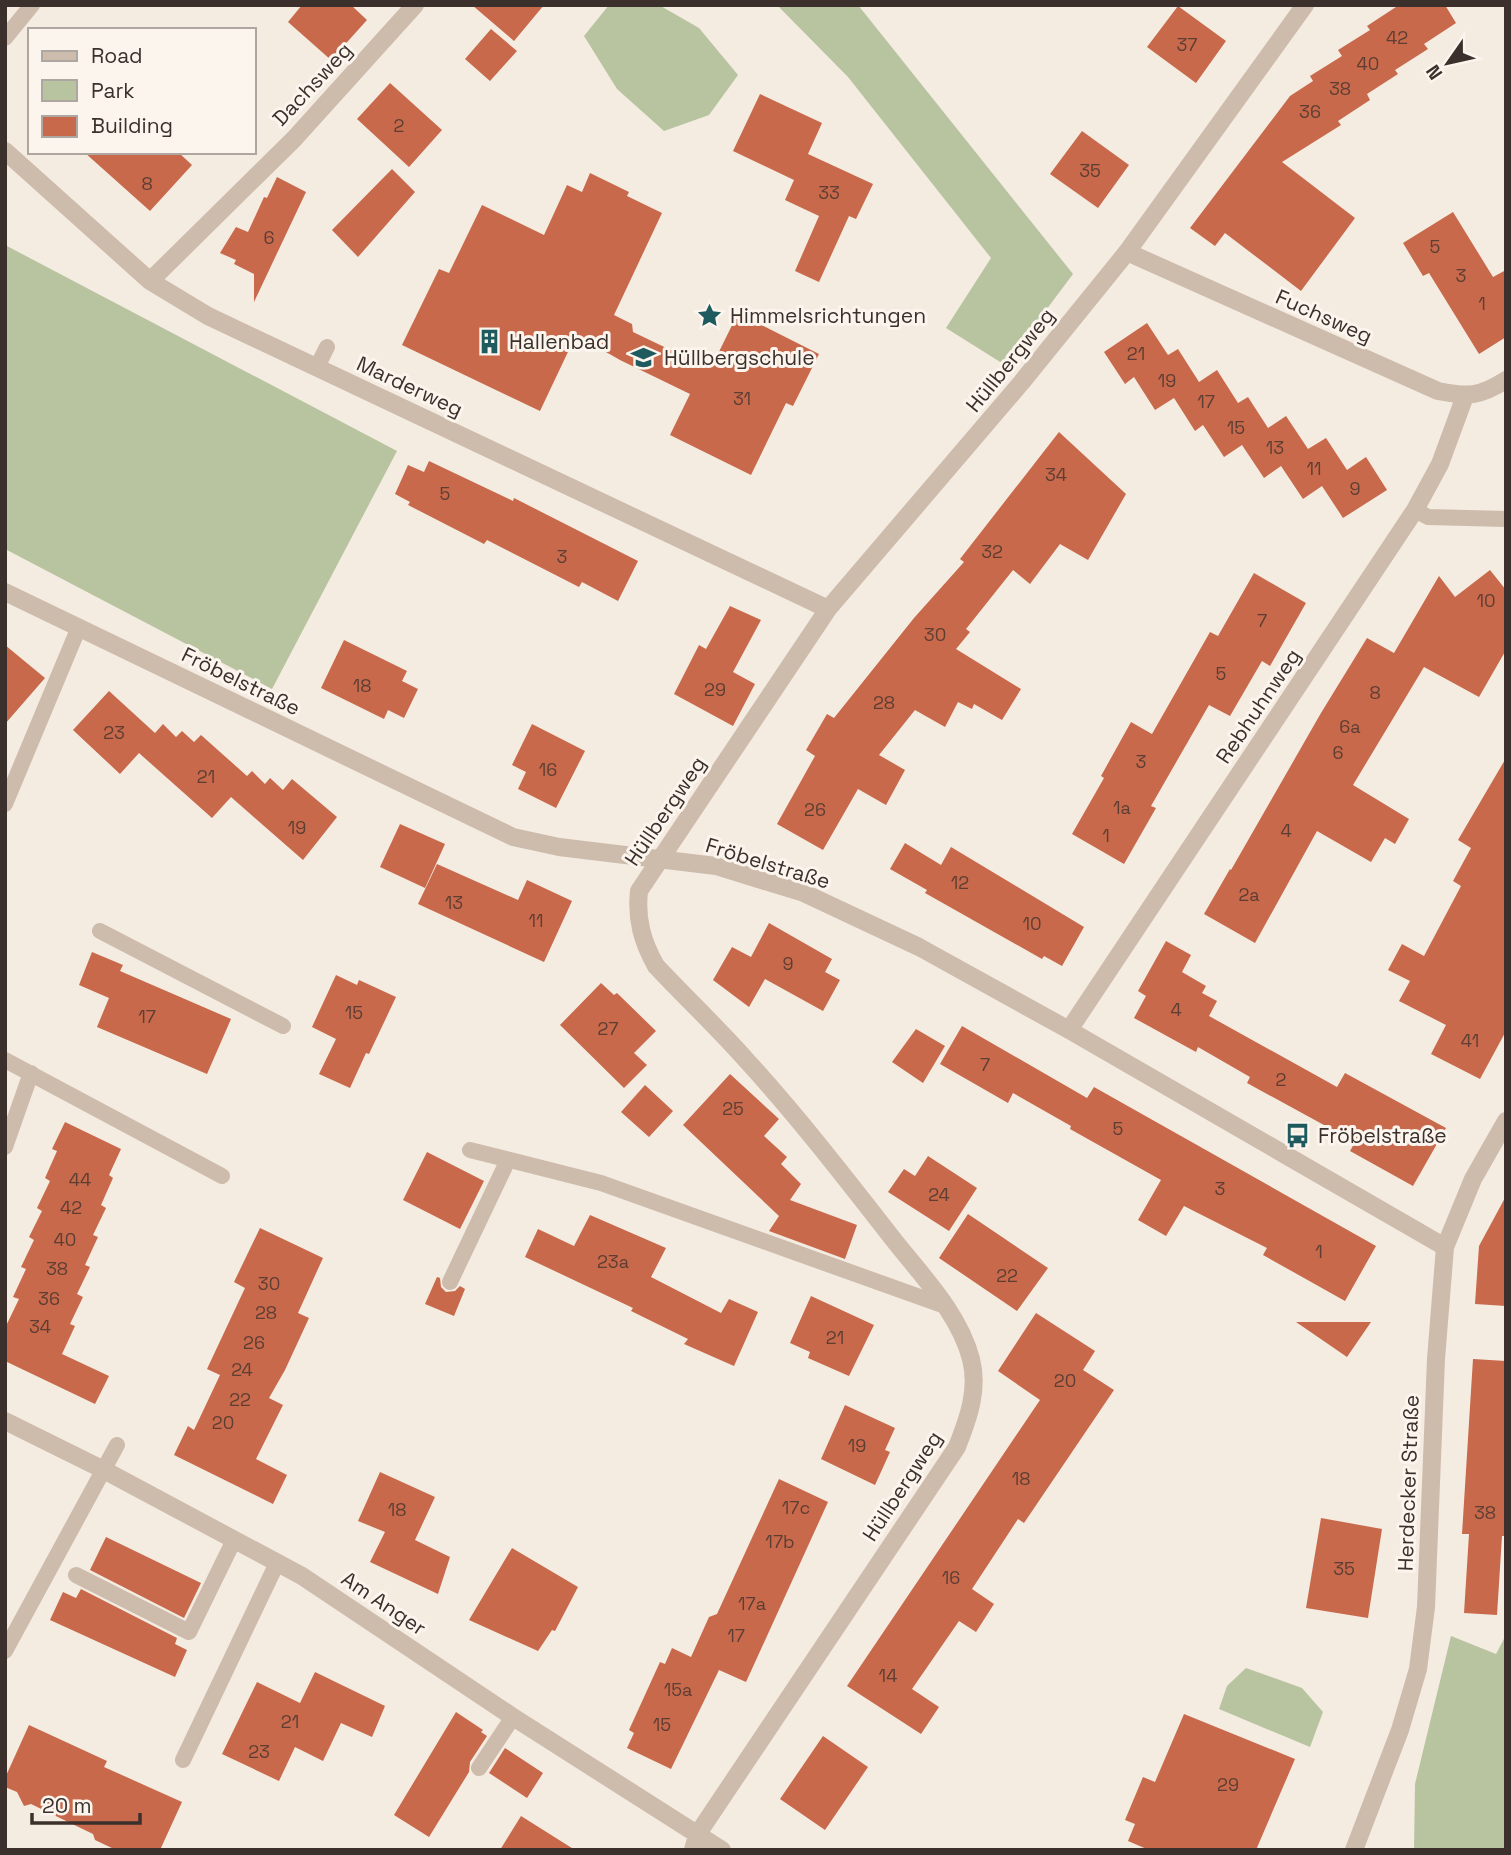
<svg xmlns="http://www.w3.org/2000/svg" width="1511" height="1855" font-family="'Space Grotesk',sans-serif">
<rect width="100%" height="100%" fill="#f4ebe1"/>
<path fill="#b8c4a0" d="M609 5H659L699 28 738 75 709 115 664 131 617 89 584 36Z
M777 5H858L1073 274 1005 365 946 328 991 258 848 77Z
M5 245 397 451 272 689 5 549Z
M1506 1635V1850H1414L1415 1784 1451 1636 1496 1654Z
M1246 1668 1302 1688 1323 1712 1310 1747 1219 1709 1227 1686Z"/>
<path fill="#c8694b" d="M302 5H351L367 20 331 60 288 22Z
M472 5H544L514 41Z
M1399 5H1445L1456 23 1424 44 1428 49 1395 70 1398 74 1367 94 1370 100 1338 121 1341 125 1282 162 1355 218 1301 291 1225 233 1215 246 1190 228 1290 96 1313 81 1310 76 1342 56 1338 50 1370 30 1367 26Z
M1178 6 1226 41 1196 83 1147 47Z
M491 29 517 51 490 81 465 59Z
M390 83 442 130 409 167 357 119Z
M760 94 822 123 808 154 873 184 856 219 849 216 819 282 795 271 819 216 785 200 794 180 733 151Z
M1082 131 1129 165 1098 208 1050 174Z
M84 152H178L192 165 150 211Z
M392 169 415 192 358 257 332 230Z
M590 173 629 192 627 196 662 213 614 315 632 324 633 332 704 366 706 361 713 364 738 313 819 354 793 406 786 403 751 475 670 435 690 394 620 360 576 335 540 411 402 345 439 269 449 273 482 205 544 235 567 185 582 192Z
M277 177 306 192 254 302V274L234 264 236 260 220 253 236 227 248 232 264 197 267 198Z
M1453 212 1493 277 1506 270V337L1479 354 1429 273 1423 276 1403 243Z
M1147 323 1168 355 1178 349 1199 382 1217 370 1238 403 1248 397 1268 428 1286 416 1308 449 1326 438 1347 470 1366 457 1387 490 1343 518 1322 486 1303 499 1281 466 1264 478 1242 445 1224 457 1203 425 1195 431 1174 398 1155 410 1134 377 1125 384 1104 352Z
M1059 432 1126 494 1088 560 1060 544 1030 584 1013 570 966 629 970 632 956 649 1021 689 1002 720 974 704 972 709 958 702 945 727 915 710 879 755 905 770 886 805 858 789 823 850 777 824 815 756 806 750 827 714 834 718 914 618 964 562 960 559Z
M429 461 513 501 514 498 638 561 618 601 582 582 579 587 487 540 484 544 408 505 410 502 395 494 408 465 424 472Z
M1490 570 1506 590V650L1479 697 1424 667 1353 785 1409 819 1395 844 1385 838 1371 862 1317 831 1255 943 1204 914 1230 869 1231 870 1321 713 1367 638 1394 653 1439 576 1455 597Z
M1254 573 1306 603 1270 666 1262 661 1230 716 1209 705 1151 806 1156 808 1124 864 1072 834 1104 778 1101 776 1131 722 1152 734 1210 632 1218 636Z
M730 606 761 620 733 672 755 684 733 726 674 694 699 645 706 649Z
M344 640 407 671 402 681 418 689 404 718 388 710 384 719 321 688Z
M5 645 45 678 5 724Z
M109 691 155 733 163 724 176 737 182 731 194 742 201 735 247 776 252 771 265 784 270 778 283 790 292 779 337 817 303 860 231 797 212 818 139 753 120 774 73 730Z
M532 724 585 751 556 808 518 789 526 772 512 765Z
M1506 758V1031L1480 1079 1431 1054 1446 1025 1399 1001 1410 981 1388 970 1402 944 1424 956 1461 886 1453 881 1471 848 1458 840Z
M400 824 445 844 425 888 380 867Z
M905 843 941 865 951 847 1084 927 1062 966 1044 956 1042 959 925 893 927 890 890 869Z
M437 864 518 900 527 880 572 901 544 962 418 904Z
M769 923 832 959 825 972 840 980 823 1011 765 979 749 1007 713 980 732 947 751 957Z
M1166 941 1191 955 1182 972 1206 986 1202 993 1217 1001 1209 1016 1337 1087 1345 1073 1446 1128 1413 1186 1350 1151 1355 1142 1247 1083 1250 1077 1198 1047 1196 1052 1134 1018 1146 996 1138 991Z
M92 952 123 965 120 971 231 1019 207 1074 97 1027 109 998 79 985Z
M336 975 357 985 359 980 396 997 369 1054 366 1053 350 1088 319 1074 336 1039 312 1027Z
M601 983 614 995 617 993 656 1031 634 1053 647 1065 624 1088 560 1025Z
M962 1026 1087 1098 1094 1087 1376 1246 1345 1301 1263 1255 1267 1248 1184 1206 1166 1236 1138 1220 1161 1180 1070 1129 1071 1126 1013 1093 1008 1103 940 1064Z
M916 1029 945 1046 923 1083 892 1062Z
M730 1074 779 1119 764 1136 787 1157 781 1164 801 1184 790 1200 857 1225 845 1259 769 1231 779 1216 683 1125Z
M645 1085 673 1111 649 1137 621 1112Z
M65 1122 121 1149 109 1175 113 1178 101 1205 106 1208 93 1235 98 1237 85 1265 90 1267 77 1294 83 1297 70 1324 75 1326 62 1354 109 1376 95 1404 5 1361V1328L19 1299 13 1297 26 1269 21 1267 34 1240 29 1237 42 1211 37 1208 50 1181 45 1178 57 1151 52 1149Z
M427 1152 484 1181 460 1229 403 1200Z
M928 1156 977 1188 949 1231 888 1192 904 1169 915 1176Z
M1506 1196V1306L1475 1304 1479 1246Z
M968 1214 1048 1268 1017 1311 939 1258Z
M590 1215 666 1248 651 1277 721 1313 729 1299 758 1312 734 1366 684 1344 688 1339 631 1311 633 1308 525 1257 538 1229 574 1246Z
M260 1228 323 1258 298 1313 309 1318 285 1370 269 1398 283 1405 256 1459 287 1475 273 1504 174 1455 188 1426 194 1430 220 1375 207 1369 245 1288 234 1282Z
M437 1277 440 1278 441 1287 446 1292 455 1291 460 1286 465 1289 454 1316 425 1304Z
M811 1296 874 1325 849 1376 808 1358 810 1352 790 1343Z
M1036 1313 1095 1351 1083 1370 1114 1390 1024 1523 1018 1519 972 1589 994 1604 976 1632 959 1621 912 1689 939 1707 921 1734 847 1686 1040 1400 998 1371Z
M1296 1322H1371L1347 1357Z
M1473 1359 1506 1361V1536H1502L1497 1615 1464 1613 1469 1534H1462Z
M845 1405 895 1428 885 1450 890 1452 875 1485 821 1459Z
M380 1472 435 1497 415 1540 450 1557 438 1594 370 1562 385 1532 358 1521Z
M779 1479 828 1502 746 1682 719 1670 671 1769 627 1748 634 1733 629 1730 660 1662 665 1664 672 1648 691 1657 709 1617 717 1614Z
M1321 1518 1382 1529 1368 1618 1306 1608Z
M106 1537 201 1583 184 1618 90 1570Z
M512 1548 578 1587 555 1631 552 1630 538 1651 469 1620Z
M81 1589 177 1638 175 1644 187 1650 175 1677 50 1620 63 1592 76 1598Z
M315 1672 385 1706 372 1737 341 1723 323 1761 295 1747 279 1781 222 1754 257 1682 300 1703Z
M456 1712 483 1730 481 1732 487 1736 470 1762 469 1772 429 1837 394 1815Z
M1184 1714 1295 1759 1256 1850H1149L1128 1841 1135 1824 1125 1820 1143 1777 1155 1782Z
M29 1725 107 1761 104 1767 182 1802 160 1850H116L95 1840 93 1834 31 1804 24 1806 17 1792 5 1787V1778Z
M823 1736 868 1767 825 1830 780 1799Z
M505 1748 543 1773 527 1798 489 1773Z
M521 1816 575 1850H500Z"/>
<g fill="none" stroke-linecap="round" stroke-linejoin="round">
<path stroke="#cdbbac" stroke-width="16" d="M5 38 32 5
M317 367 327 347
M1415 510 1428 517 1506 519
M5 804 79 627
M100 931 283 1026
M5 1060 222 1176
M5 1147 31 1073
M470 1150 601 1183 945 1306
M450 1282 508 1160
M76 1575 189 1632 234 1540
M5 1651 117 1445
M183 1760 277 1563
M479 1768 513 1717"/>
<path stroke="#cdbbac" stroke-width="18" d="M5 151 150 281 208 316 828 609
M1127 252 1438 391C1468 397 1479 397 1506 380
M150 281 294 139 415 5
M5 592 513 837 559 847 716 866 804 893 919 947 1069 1030 1445 1247
M1069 1030 1415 510 1440 464 1465 396
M5 1421 102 1469 302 1576 513 1717 722 1850
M693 1850 697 1835 957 1447C968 1419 979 1390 971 1359 959 1313 922 1276 893 1239 847 1180 799 1118 748 1062 719 1029 686 998 656 966 642 941 636 919 639 891L828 609 1021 383 1127 252 1305 5
M1354 1850 1400 1730 1418 1669 1426 1607 1436 1359 1445 1247 1473 1179 1506 1121"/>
</g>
<defs>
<symbol id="sight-bare" viewBox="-9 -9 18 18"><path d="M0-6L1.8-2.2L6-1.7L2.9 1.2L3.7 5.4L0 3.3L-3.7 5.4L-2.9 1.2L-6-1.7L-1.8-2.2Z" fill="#1f5a5e" stroke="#fbf5ee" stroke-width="2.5" paint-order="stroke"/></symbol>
<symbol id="building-bare" viewBox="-9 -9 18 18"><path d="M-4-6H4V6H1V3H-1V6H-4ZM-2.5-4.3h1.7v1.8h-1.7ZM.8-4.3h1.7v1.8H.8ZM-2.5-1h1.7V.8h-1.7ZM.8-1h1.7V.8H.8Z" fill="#1f5a5e" stroke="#fbf5ee" stroke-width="2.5" paint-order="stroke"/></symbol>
<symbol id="school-bare" viewBox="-9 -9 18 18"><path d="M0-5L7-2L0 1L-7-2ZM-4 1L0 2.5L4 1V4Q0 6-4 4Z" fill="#1f5a5e" stroke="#fbf5ee" stroke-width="2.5" paint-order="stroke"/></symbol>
<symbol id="bus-bare" viewBox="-9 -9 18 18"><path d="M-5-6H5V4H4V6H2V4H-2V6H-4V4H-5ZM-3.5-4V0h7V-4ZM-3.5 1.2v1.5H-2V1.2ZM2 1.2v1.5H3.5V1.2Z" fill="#1f5a5e" stroke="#fbf5ee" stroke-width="2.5" paint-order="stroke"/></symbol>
</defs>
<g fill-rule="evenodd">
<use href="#sight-bare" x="692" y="298" width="35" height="35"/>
<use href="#building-bare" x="472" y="324" width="35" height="35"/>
<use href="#school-bare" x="626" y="340" width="35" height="35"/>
<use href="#bus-bare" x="1280" y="1118" width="35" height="35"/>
</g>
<g text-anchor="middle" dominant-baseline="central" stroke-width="6" stroke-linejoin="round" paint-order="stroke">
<g font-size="18" fill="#5e3e33">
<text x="1397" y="37">42</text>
<text x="1187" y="44">37</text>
<text x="1368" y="63">40</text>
<text x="1340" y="88">38</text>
<text x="1310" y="111">36</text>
<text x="399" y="125">2</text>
<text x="1090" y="170">35</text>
<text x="147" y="183">8</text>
<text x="829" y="192">33</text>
<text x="269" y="237">6</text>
<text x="1435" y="246">5</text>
<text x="1461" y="275">3</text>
<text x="1482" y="303">1</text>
<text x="1136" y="353">21</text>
<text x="1167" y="380">19</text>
<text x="742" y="398">31</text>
<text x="1206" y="401">17</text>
<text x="1236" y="427">15</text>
<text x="1275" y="447">13</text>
<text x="1314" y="468">11</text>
<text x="1056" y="474">34</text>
<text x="1355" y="488">9</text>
<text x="445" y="493">5</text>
<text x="992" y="551">32</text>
<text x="562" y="556">3</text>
<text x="1486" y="600">10</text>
<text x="1262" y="620">7</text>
<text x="935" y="634">30</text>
<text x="1221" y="673">5</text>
<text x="362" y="685">18</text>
<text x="715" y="689">29</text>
<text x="1375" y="692">8</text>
<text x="884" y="702">28</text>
<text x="1350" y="726">6a</text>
<text x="114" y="732">23</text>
<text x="1338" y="752">6</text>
<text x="1141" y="761">3</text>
<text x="548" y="769">16</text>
<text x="206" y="776">21</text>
<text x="1122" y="807">1a</text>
<text x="815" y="809">26</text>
<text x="297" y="827">19</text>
<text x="1286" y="830">4</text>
<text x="1106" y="835">1</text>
<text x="960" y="882">12</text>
<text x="1249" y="894">2a</text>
<text x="454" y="902">13</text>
<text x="536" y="920">11</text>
<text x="1032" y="923">10</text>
<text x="788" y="963">9</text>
<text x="1176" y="1009">4</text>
<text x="354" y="1012">15</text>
<text x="147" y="1016">17</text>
<text x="608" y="1028">27</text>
<text x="1470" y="1040">41</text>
<text x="985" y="1064">7</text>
<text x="1281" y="1079">2</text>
<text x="733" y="1108">25</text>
<text x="1118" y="1128">5</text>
<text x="80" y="1179">44</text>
<text x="1220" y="1188">3</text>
<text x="939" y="1194">24</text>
<text x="71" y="1207">42</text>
<text x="65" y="1239">40</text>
<text x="1319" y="1251">1</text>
<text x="613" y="1261">23a</text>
<text x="57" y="1268">38</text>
<text x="1007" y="1275">22</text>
<text x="269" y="1283">30</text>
<text x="49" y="1298">36</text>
<text x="266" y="1312">28</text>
<text x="40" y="1326">34</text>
<text x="835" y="1337">21</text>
<text x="254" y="1342">26</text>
<text x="242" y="1369">24</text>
<text x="1065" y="1380">20</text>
<text x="240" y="1399">22</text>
<text x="223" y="1422">20</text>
<text x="857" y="1445">19</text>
<text x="1021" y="1478">18</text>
<text x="796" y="1507">17c</text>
<text x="397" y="1509">18</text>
<text x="1485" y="1512">38</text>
<text x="780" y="1541">17b</text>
<text x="1344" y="1568">35</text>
<text x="951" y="1577">16</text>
<text x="752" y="1603">17a</text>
<text x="736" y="1635">17</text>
<text x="888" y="1675">14</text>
<text x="678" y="1689">15a</text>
<text x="290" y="1721">21</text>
<text x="662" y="1724">15</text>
<text x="259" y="1751">23</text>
<text x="1228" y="1784">29</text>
</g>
<g font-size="21" fill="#3b302b" stroke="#fbf5ee">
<text transform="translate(312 84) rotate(-47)">Dachsweg</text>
<text transform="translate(1324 316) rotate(24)">Fuchsweg</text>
<text transform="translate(1010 360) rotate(-51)">Hüllbergweg</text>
<text transform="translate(410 386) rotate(25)">Marderweg</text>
<text transform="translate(241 681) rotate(26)">Fröbelstraße</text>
<text transform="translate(1258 706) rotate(-56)">Rebhuhnweg</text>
<text transform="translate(665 811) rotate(-56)">Hüllbergweg</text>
<text transform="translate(768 863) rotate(17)">Fröbelstraße</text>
<text transform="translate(1408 1483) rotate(-88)">Herdecker Straße</text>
<text transform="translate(902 1486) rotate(-57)">Hüllbergweg</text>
<text transform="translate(384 1603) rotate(34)">Am Anger</text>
</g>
<g font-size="21" fill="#3b302b" stroke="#fbf5ee" text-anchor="start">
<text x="730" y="315">Himmelsrichtungen</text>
<text x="509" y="341">Hallenbad</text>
<text x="664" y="357">Hüllbergschule</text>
<text x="1318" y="1135">Fröbelstraße</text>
</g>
</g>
<rect width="1511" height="1855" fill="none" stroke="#3b302b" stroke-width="14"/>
<rect x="28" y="28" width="228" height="126" fill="#fbf5ee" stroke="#aea6a0" stroke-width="2"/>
<rect x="42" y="51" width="35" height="10" fill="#cdbbac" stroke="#aea6a0" stroke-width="2"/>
<text x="91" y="63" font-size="21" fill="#3b302b">Road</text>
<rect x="42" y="80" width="35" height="21" fill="#b8c4a0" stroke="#aea6a0" stroke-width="2"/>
<text x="91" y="98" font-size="21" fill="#3b302b">Park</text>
<rect x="42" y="116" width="35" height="21" fill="#c8694b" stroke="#aea6a0" stroke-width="2"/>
<text x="91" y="133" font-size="21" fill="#3b302b">Building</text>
<g transform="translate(1448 63) rotate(236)" stroke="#fbf5ee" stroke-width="5" paint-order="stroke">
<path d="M0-5L12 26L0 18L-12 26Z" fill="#3b302b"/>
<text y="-10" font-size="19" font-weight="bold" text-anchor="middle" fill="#3b302b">N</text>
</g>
<path d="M32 1813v10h108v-10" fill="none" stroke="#3b302b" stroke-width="3.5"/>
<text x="42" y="1813" font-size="21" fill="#3b302b" stroke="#fbf5ee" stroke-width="5" paint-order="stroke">20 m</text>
</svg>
